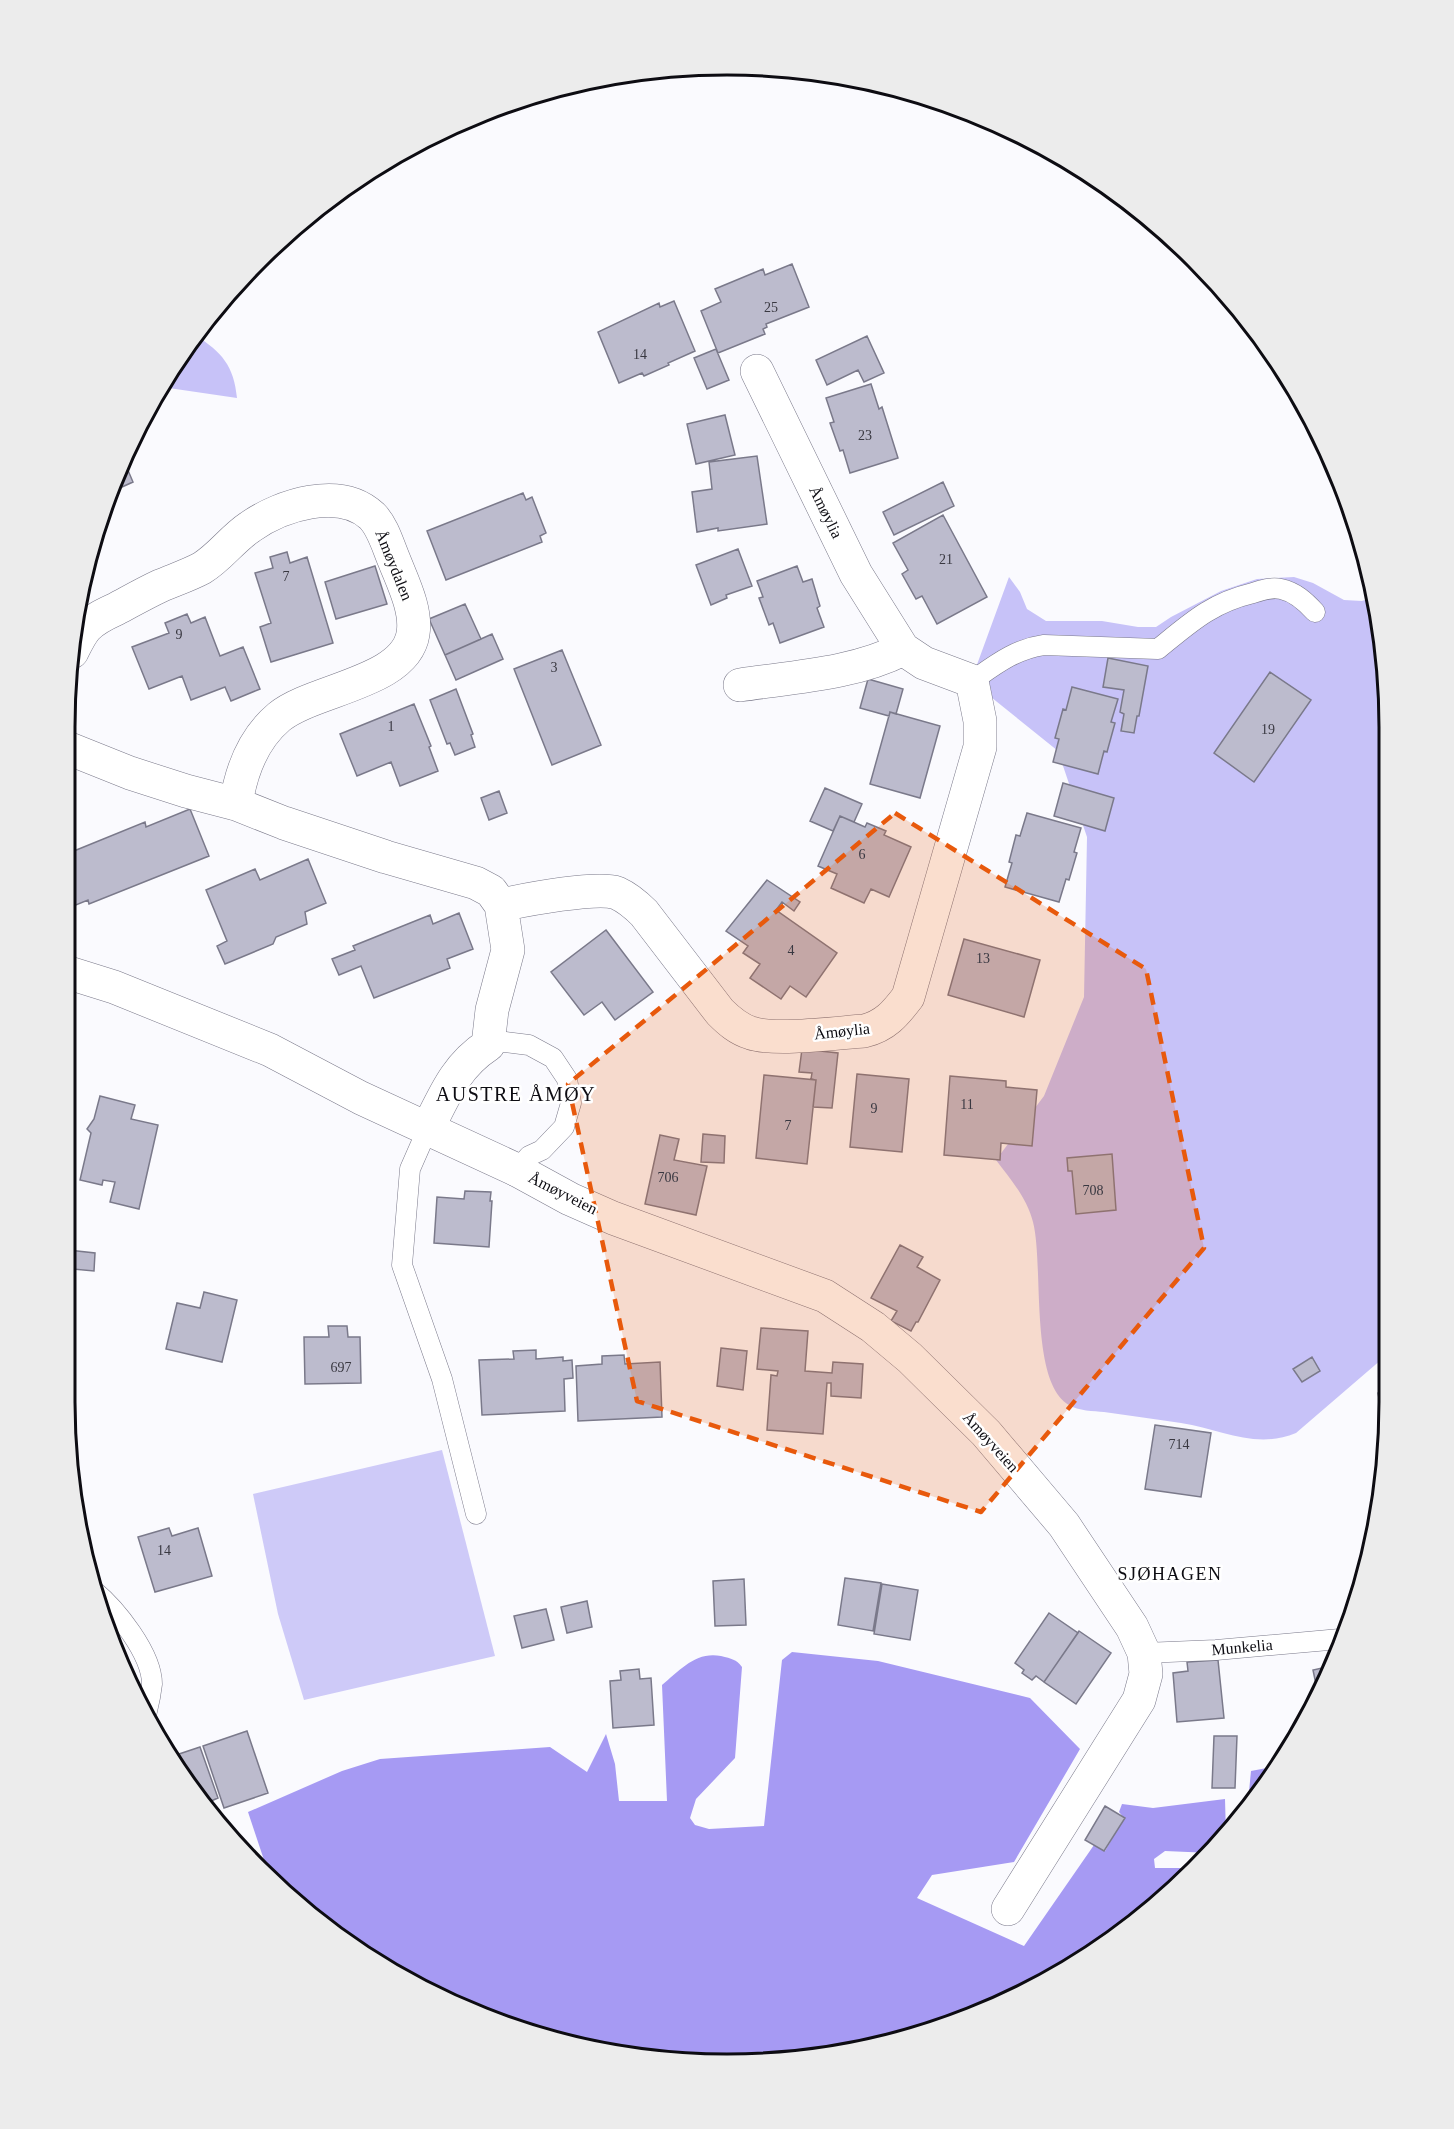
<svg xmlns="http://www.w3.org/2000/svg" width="1454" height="2129" font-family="'Times New Roman',serif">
<rect width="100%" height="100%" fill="#fafafe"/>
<path fill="#cecaf8" d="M442 1450 495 1656 304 1700 278 1614 253 1494Z"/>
<path fill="#c7c2f8" d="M195 335C222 352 234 366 237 398L162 387Z
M1009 577 1020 592 1027 609 1046 621H1102L1138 627H1156L1171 617 1221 591 1257 579 1294 577 1313 583 1344 600 1362 601 1376 596 1390 727 1389 1353 1296 1433C1255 1450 1222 1429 1181 1423 1156 1419 1130 1416 1104 1412 1094 1411 1078 1411 1069 1405 1029 1382 1044 1264 1033 1222 1027 1198 1011 1180 996 1160L1044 1096 1084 997 1087 837 1058 751 971 681Z"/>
<path fill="#a69af3" d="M792 1652 878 1661 1030 1698 1080 1749 1014 1862 932 1875 917 1898 1024 1946 1094 1845 1105 1851 1124 1818 1119 1812 1122 1804 1153 1808 1225 1799 1226 1835 1211 1853 1165 1851 1154 1859 1155 1868H1198L1058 1976 940 2029 857 2052 683 2063 556 2042 474 2014 323 1927 271 1881 248 1812 342 1771 380 1759 550 1747 587 1772 606 1734 615 1764 619 1801H667L662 1685C680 1670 696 1651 721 1656 732 1659 736 1659 742 1667L735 1758 696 1799 690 1818 695 1825 709 1829 764 1826 782 1660Z
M1277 1766 1247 1812 1251 1771Z"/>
<path fill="#bcbbcd" stroke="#7a798a" stroke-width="1.5" d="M792 264 809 307 766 324 767 327 763 329 765 334 718 353 701 311 721 302 715 289 763 269 765 275Z
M674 301 695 351 668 363 669 365 644 376 642 373 619 383 598 332 659 303 660 307Z
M867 336 884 373 864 382 858 370 827 385 816 360Z
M716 349 729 380 707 389 694 358Z
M871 384 879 409 882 407 898 458 850 473 843 450 840 451 830 423 834 422 826 398Z
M725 415 735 455 696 464 687 424Z
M757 456 767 524 718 531V528L697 532 692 492 712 489 709 462Z
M124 461 133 482 113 491Z
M943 482 954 506 894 535 883 512Z
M523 493 526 500 532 497 546 533 540 536 542 542 446 580 427 531Z
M943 515 987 597 937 624 922 596 916 599 902 574 908 570 893 543Z
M738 549 752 586 726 595 727 598 711 605 696 565Z
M287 552 290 563 307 557 333 643 271 662 260 627 271 623 255 573 273 568 270 557Z
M375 566 387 604 336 619 325 582Z
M797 566 803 582 812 579 820 606 817 608 824 627 780 643 773 623 769 625 759 598 763 597 757 581Z
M465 604 481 639 445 655 429 619Z
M187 614 191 623 205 617 220 656 243 647 260 689 231 701 225 687 191 700 182 676 149 689 132 647 169 633 165 623Z
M492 634 503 659 456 680 445 655Z
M562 650 601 745 552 765 514 669Z
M1108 658 1148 666 1139 716H1137L1134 733 1121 731 1124 714 1120 712 1124 690 1103 687Z
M1270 672 1311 700 1254 782 1214 753Z
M868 679 903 689 896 714 890 712 889 716 860 708Z
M1072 687 1118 699 1111 722 1115 723 1107 752 1104 751 1098 774 1053 762 1059 739 1055 738 1063 709 1066 710Z
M456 689 473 734 471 735 475 747 455 755 450 743 447 744 430 700Z
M414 704 431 746 429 747 438 771 400 786 391 762 357 776 340 734Z
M890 712 940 726 920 798 870 784Z
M1063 783 1114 798 1105 831 1054 816Z
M65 788 74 811 65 815Z
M825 788 862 804 854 822 840 816 833 831 810 821Z
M499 791 507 813 489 820 481 798Z
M190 809 209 856 89 904 88 900 66 909V861L71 858 69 853 145 822 146 827Z
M1027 813 1081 828 1074 852 1077 853 1069 880 1066 879 1059 902 1005 887 1012 863 1009 862 1016 835 1020 836Z
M840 816 865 827 867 823 886 831 884 835 911 847 889 897 871 889 864 903 831 888 837 874 818 866Z
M308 859 326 903 305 912 307 924 276 937 273 944 225 964 217 946 227 941 206 890 255 869 260 880Z
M767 880 800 902 794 911 782 902 776 910 837 953 806 997 790 986 781 999 750 978 760 964 743 953 748 946 726 931Z
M459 913 473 949 447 959 450 968 374 998 361 966 339 975 332 959 355 950 353 946 430 915 433 924Z
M606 930 653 992 615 1020 602 1002 584 1015 551 972Z
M964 939 1040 960 1024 1017 948 995Z
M802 1049 838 1053 832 1108 813 1107 816 1080 811 1079 812 1073 799 1072Z
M857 1074 909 1079 902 1152 850 1147Z
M764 1075 816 1080 807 1164 756 1158Z
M950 1076 1006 1081V1087L1037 1090 1032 1146 1001 1143 1000 1160 944 1155Z
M100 1096 135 1105 131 1119 158 1125 139 1209 110 1202 115 1182 103 1180 102 1185 80 1180 91 1133 87 1129 94 1119Z
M703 1134 725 1136 724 1163 701 1162Z
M660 1135 679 1139 674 1160 707 1166 696 1215 645 1204Z
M1112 1154 1116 1210 1076 1214 1072 1171H1068L1067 1158Z
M465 1191 491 1192 490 1201H492L489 1247 434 1243 437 1197 464 1199Z
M900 1245 923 1257 917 1267 940 1280 918 1322H916L911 1331 891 1321 897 1311 871 1298Z
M68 1250 95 1253 94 1271 73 1269 70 1296Z
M204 1292 237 1300 222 1362 166 1349 177 1303 200 1308Z
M328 1326H347L348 1337H360L361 1383 305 1384 304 1337H329Z
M761 1328 808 1331 805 1371 832 1373 833 1362 863 1364 861 1398 831 1396V1383H827L823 1434 767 1430 771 1375 777 1376 778 1371 757 1369Z
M721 1348 747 1351 743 1390 717 1386Z
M536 1350V1359L563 1357V1361L572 1360 573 1378 564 1379 565 1411 482 1415 479 1360 514 1359 513 1351Z
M624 1355 625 1364 660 1362 662 1417 578 1421 576 1366 602 1364V1356Z
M1312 1357 1320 1371 1302 1382 1293 1369Z
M1390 1391V1402L1386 1434 1378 1393Z
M1155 1425 1211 1433 1201 1497 1145 1489Z
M169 1528 172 1536 198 1528 212 1576 155 1592 138 1537Z
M845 1578 881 1583 873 1631 838 1625Z
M744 1579 746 1625 715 1626 713 1581Z
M882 1584 918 1590 910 1640 874 1634Z
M587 1601 592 1627 567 1633 561 1607Z
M546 1609 554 1640 522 1648 514 1616Z
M1049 1613 1078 1633 1044 1682 1036 1676 1032 1680 1022 1673 1024 1670 1015 1663Z
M1079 1631 1111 1653 1076 1704 1044 1682Z
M1218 1660 1224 1718 1177 1722 1173 1673 1188 1671 1187 1662Z
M1331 1666 1321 1695 1319 1699 1313 1670Z
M639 1669 640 1679 651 1678 654 1725 613 1728 610 1681 621 1680 620 1671Z
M247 1731 268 1793 224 1808 203 1746Z
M1214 1736H1237L1235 1788H1212Z
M200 1747 218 1798 204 1804 176 1770 170 1757Z
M1105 1806 1125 1818 1104 1851 1085 1840Z"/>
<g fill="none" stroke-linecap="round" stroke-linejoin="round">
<defs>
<path id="lane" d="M972 681C995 665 1015 649 1044 645L1158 649C1190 623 1211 603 1253 593 1262 590 1271 587 1281 589 1295 592 1305 601 1315 612
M488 1045 505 1042 529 1045 553 1058 567 1079 571 1103 564 1127 542 1150 529 1156 517 1170
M428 1128 410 1169 402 1265 442 1379 476 1514
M94 1591C116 1609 152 1654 152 1684 151 1693 149 1703 147 1711
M1144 1653 1216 1650 1340 1639"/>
<path id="street" d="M72 652C76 644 80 635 86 628 94 619 105 614 116 609 131 601 145 593 160 586 174 580 189 575 202 568 220 557 232 539 250 527 281 505 340 486 372 516 383 527 388 546 394 560 403 583 417 610 413 634 405 683 313 689 279 717 253 739 241 771 236 804
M740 685C794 677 854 674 903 649
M65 747 130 773 186 791 236 804 284 823 386 857 476 883 491 891 501 905 508 950 492 1010 488 1045C456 1066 445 1094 428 1128
M501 905C525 900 597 886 617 893 628 898 636 905 644 913L720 1012C729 1021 738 1029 751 1033 775 1041 836 1033 864 1031 885 1026 895 1014 908 997L980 747V721L972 681 924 663 903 649 856 574 757 371
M517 1170 570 1199 613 1218 825 1296 873 1327 910 1358 986 1433 1064 1525 1132 1627 1144 1653 1146 1674 1139 1700 1008 1909"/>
<path id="secondary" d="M66 972 114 987 270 1050 361 1098 517 1170"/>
</defs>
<use href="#lane" stroke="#7a798a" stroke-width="21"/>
<use href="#street" stroke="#7a798a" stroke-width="34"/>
<use href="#secondary" stroke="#7a798a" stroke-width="34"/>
<use href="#lane" stroke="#fff" stroke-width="20"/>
<use href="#street" stroke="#fff" stroke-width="33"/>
<use href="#secondary" stroke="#fff" stroke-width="33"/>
</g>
<path fill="#e8590c" fill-opacity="0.2" stroke="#e8590c" stroke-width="4.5" stroke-dasharray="12 8" stroke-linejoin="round" d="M895 813 1146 969 1204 1248 981 1512 637 1401 568 1084Z"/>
<g text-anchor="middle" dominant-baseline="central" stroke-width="5" stroke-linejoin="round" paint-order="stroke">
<g font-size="14" fill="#393841">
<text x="771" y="307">25</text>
<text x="640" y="354">14</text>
<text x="865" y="435">23</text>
<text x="946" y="559">21</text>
<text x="286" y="576">7</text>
<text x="179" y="634">9</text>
<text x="554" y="667">3</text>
<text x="391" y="726">1</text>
<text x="1268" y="729">19</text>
<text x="862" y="854">6</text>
<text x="791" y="950">4</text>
<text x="983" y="958">13</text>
<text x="967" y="1104">11</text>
<text x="874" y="1108">9</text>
<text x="788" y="1125">7</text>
<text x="668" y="1177">706</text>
<text x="1093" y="1190">708</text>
<text x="341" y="1367">697</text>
<text x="1179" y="1444">714</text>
<text x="164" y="1550">14</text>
</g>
<g font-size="16" fill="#0d0c12" stroke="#fff">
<text transform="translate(826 512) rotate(64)">Åmøylia</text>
<text transform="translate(394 565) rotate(68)">Åmøydalen</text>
<text transform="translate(842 1031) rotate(-6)">Åmøylia</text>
<text transform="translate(563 1193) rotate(27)">Åmøyveien</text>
<text transform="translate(991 1442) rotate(48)">Åmøyveien</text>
<text transform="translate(1242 1647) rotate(-5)">Munkelia</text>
</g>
<g font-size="18" letter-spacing="1.5" fill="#0d0c12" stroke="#fff">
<text x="1170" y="1574">SJØHAGEN</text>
</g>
<g font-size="20" letter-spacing="1.5" fill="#0d0c12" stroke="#fff">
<text x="516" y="1094">AUSTRE ÅMØY</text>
</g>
</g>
<path d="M0 0H1454V2129H0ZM727 75H727A652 652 0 0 1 1379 727V1402A652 652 0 0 1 727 2054H727A652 652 0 0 1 75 1402V727A652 652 0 0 1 727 75Z" fill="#ececec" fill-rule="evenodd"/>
<path fill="none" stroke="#0d0c12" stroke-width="3" d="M727 75H727A652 652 0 0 1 1379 727V1402A652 652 0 0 1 727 2054H727A652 652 0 0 1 75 1402V727A652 652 0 0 1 727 75Z"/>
</svg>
